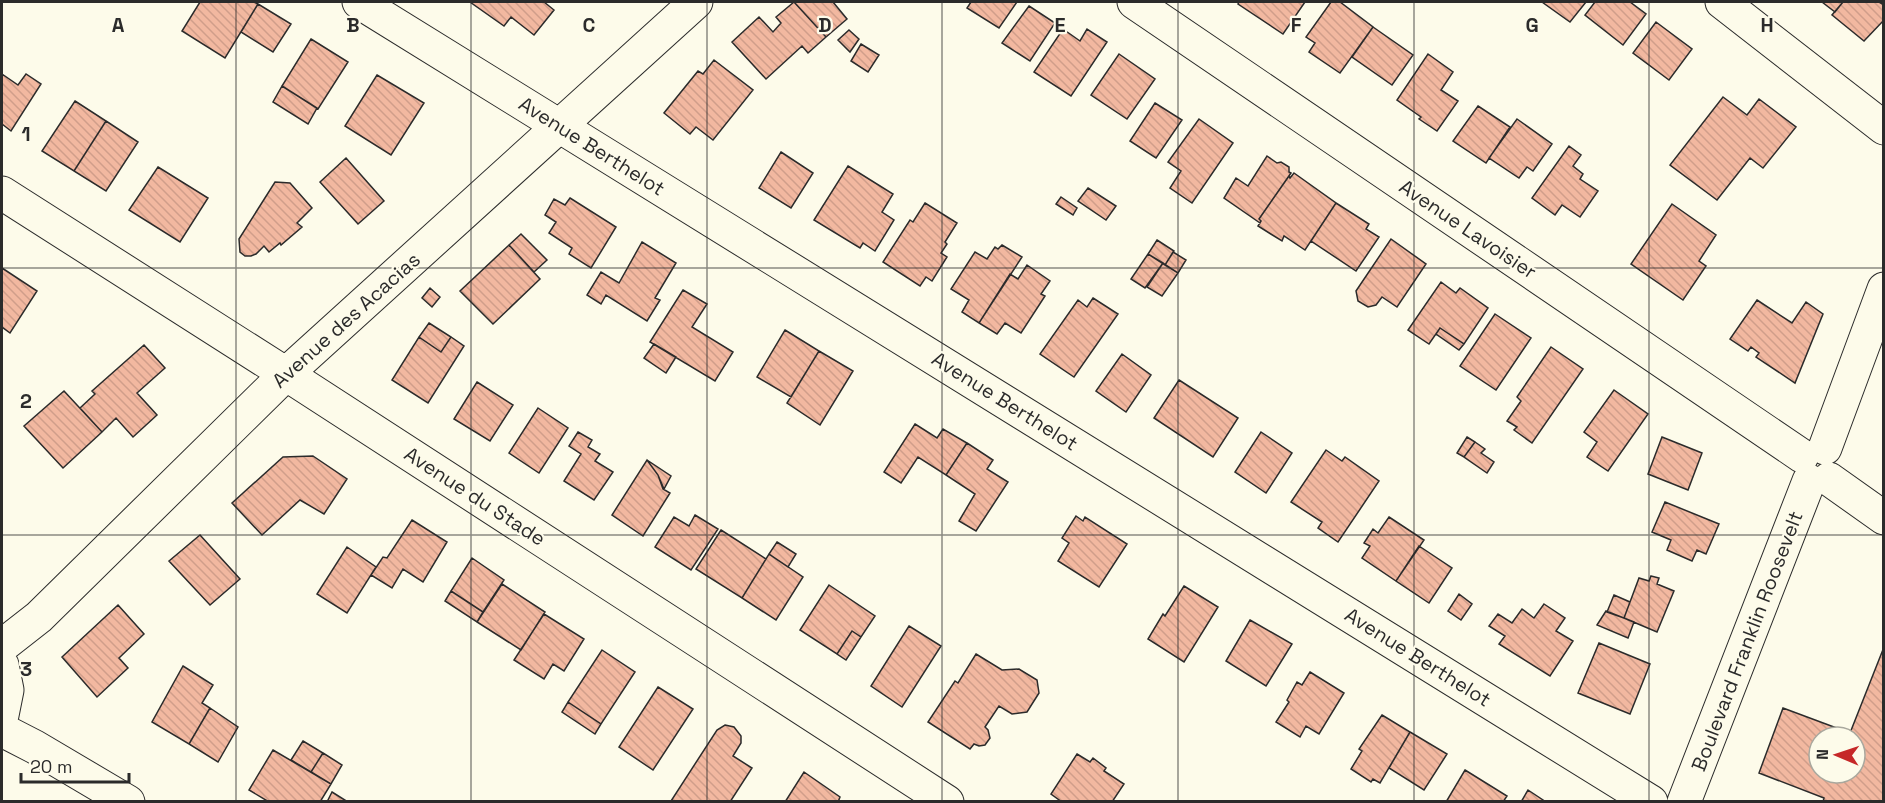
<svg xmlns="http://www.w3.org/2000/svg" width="1885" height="803" font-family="'Space Grotesk',sans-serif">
<defs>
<pattern id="building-back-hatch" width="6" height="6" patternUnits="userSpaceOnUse" patternTransform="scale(1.5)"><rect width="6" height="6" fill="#f2b8a0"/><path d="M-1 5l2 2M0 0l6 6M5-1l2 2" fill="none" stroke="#d09e8a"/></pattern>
</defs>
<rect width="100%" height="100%" fill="#fdfbea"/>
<path fill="url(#building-back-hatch)" stroke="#2b2b2b" stroke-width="1.5" fill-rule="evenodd" d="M200 2H254L258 4 225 58 182 31Z
M470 2H544L554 10 534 35 511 17 504 26Z
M794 2H833L847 19 826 37Z
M794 2 826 37 808 53 802 46 766 79 732 42 759 17 773 32 781 23 776 17Z
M971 2H1017L999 28 967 8Z
M1239 2H1305L1283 34 1238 4Z
M1331 2H1340L1373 27 1340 73 1309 52 1315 43 1306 37Z
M1542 2H1586L1570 22Z
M1595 2H1630L1646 14 1623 45 1585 15Z
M1822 2H1843L1835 12Z
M1843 2H1879L1884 5V20L1864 41 1832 15Z
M258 4 291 24 273 52 241 32Z
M1029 6 1055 23 1030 61 1002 43Z
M1656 22 1692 49 1669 80 1633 53Z
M1373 27 1413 55 1392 85 1352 57Z
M1063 29 1080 41 1087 29 1107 42 1071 96 1034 72Z
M849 30 859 39 850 52 838 40Z
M311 39 348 62 318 109 282 86Z
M861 44 879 55 868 72 851 61Z
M1119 54 1155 79 1127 119 1091 95Z
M1428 54 1453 72 1441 90 1458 101 1437 131 1419 119 1421 117 1397 100Z
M714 60 753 90 713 140 696 127 690 134 664 113 698 71 703 74Z
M2 74 18 85 26 74 41 84 11 131 2 124Z
M377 75 424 103 391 155 345 126Z
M282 86 317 108 308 124 273 102Z
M1723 97 1747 115 1759 99 1796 127 1763 168 1750 158 1717 200 1670 165Z
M75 101 106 121 74 171 42 151Z
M1155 103 1182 120 1156 158 1130 141Z
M1478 106 1510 127 1486 163 1453 141Z
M1199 119 1233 143 1192 203 1170 188 1181 171 1168 162Z
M1517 119 1552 144 1533 171 1527 167 1519 178 1489 158Z
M106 121 138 142 106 191 74 171Z
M1569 146 1581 155 1573 166 1583 174 1580 179 1598 191 1580 217 1562 205 1555 215 1532 198Z
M781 152 813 173 791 208 759 188Z
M1267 156 1277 163 1281 162 1289 167V172L1291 173 1259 219 1261 221 1260 223 1224 198 1236 178 1248 186Z
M346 158 384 201 358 224 320 182Z
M848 166 893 194 882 212 894 220 875 251 863 243 860 248 814 220Z
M158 167 208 198 180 242 129 210Z
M1294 173 1336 203 1305 250 1284 236 1282 241 1258 226 1261 221 1259 219 1268 206 1289 176 1290 178Z
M275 182 290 183 312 208 297 223 302 227 281 245 280 243 269 252 264 246 256 254 251 256H245L240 252 239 239Z
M1088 188 1116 206 1106 220 1078 201Z
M1061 197 1077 208 1073 215 1056 204Z
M570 198 616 227 591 268 569 254 572 248 549 233 556 222 545 215 554 199 565 205Z
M925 203 957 223 945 242 947 244 941 253 947 257 932 281 926 277 920 286 883 262 910 220 913 222Z
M1336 203 1369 224 1366 229 1379 237 1356 271 1311 241Z
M1672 204 1716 235 1699 261 1706 266 1683 300 1631 264Z
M521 234 547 260 534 272 509 245Z
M1391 239 1426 264 1397 307 1382 297 1376 305 1368 307 1358 301 1356 291Z
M1157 240 1174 251 1165 265 1148 254Z
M642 242 676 263 655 298 660 300 647 321 606 295 601 304 587 295 601 272 619 283Z
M509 245 540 279 493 324 460 291Z
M1002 245 1022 257 979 323 962 312 969 300 951 289 975 252 987 259 995 247 998 249Z
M1173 252 1186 260 1178 273 1165 265Z
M1148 254 1163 263 1145 288 1131 279Z
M1163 263 1178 273 1162 296 1147 287Z
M1027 265 1050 281 1041 294 1045 296 1021 333 1005 323 997 334 979 323 1010 274 1018 279Z
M2 268 37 291 10 333 2 327Z
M1441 282 1456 293 1460 288 1488 308 1464 344 1440 328 1429 344 1408 330Z
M430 288 440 297 432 307 422 298Z
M683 290 707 304 692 327 733 352 715 381 650 342Z
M1093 298 1118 314 1074 377 1040 354 1078 300 1087 307Z
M1757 300 1792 323 1806 302 1823 314 1795 383 1756 357 1759 353 1751 347 1748 351 1730 339Z
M1495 314 1531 338 1496 390 1460 366Z
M429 323 451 337 441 352 419 337Z
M1440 328 1464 344 1459 350 1436 334Z
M785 330 819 351 791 397 757 377Z
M419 337 441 352 451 337 464 346 428 403 392 380Z
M654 344 676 357 666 373 644 358Z
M144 345 165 368 137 393 157 415 133 437 116 418 102 432 80 408 95 394 92 391Z
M1551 347 1583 369 1532 443 1514 430 1517 427 1507 421 1521 401 1517 397Z
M819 351 853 371 820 425 787 403Z
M1122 354 1151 375 1126 412 1096 391Z
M1179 380 1238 418 1213 457 1154 418Z
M477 382 513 405 490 441 454 419Z
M1614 390 1648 414 1608 471 1587 457 1597 442 1584 432Z
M64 391 102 432 63 468 24 426Z
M538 408 568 428 539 473 509 453Z
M915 424 937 438 943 429 967 443 946 475 918 457 901 483 884 472Z
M578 432 592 440 588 447 600 454 595 461 613 472 594 500 564 481 581 454 569 446Z
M1261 432 1292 453 1266 493 1235 472Z
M1467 437 1475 442 1464 457 1457 453Z
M1662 437 1702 453 1688 490 1648 474Z
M1475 442 1485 449 1481 453 1494 462 1487 473 1464 457Z
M967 443 993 460 987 469 1008 482 976 531 959 521 975 494 946 475Z
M1326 450 1342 461 1345 457 1379 481 1338 542 1318 528 1322 522 1291 502Z
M313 456 347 479 324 514 300 500 262 535 232 503 283 457Z
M647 460 671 476 664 489 658 475Z
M647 460 658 475 663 489 670 493 643 536 612 515Z
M1665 502 1719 524 1706 554 1697 550 1692 561 1667 550 1671 540 1652 532Z
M695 515 718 529 691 570 655 547 674 517 689 526Z
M1076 516 1083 521 1085 517 1127 544 1099 587 1058 561 1069 543 1062 538Z
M1389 517 1424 540 1396 581 1362 558 1370 546 1364 543 1373 529 1378 533Z
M412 520 447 542 423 582 403 569 392 588 371 575 383 557 387 558Z
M721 530 766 559 742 598 696 569Z
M200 535 240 579 210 605 169 561Z
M777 542 796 554 788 567 769 554Z
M1419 546 1452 568 1429 603 1396 581Z
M347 547 376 567 347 613 317 594Z
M769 554 803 577 776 620 742 598Z
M472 558 504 580 483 612 451 591Z
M1651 576 1659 578 1657 584 1674 591 1657 632 1624 618 1639 578 1649 581Z
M502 584 545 612 521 650 477 622Z
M829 585 875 616 861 637 852 631 837 654 800 630Z
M1184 586 1218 607 1184 662 1148 639 1163 614 1165 616Z
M451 591 483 612 477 622 445 601Z
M1459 594 1472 604 1461 620 1448 611Z
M1614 595 1630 602 1624 618 1607 612Z
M1544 604 1565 618 1556 631 1573 641 1550 676 1499 644 1505 636 1489 626 1498 614 1512 623 1522 609 1534 618Z
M118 605 144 634 119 658 128 668 97 697 62 657Z
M1606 611 1634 622 1628 638 1597 625Z
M544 614 584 639 564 671 553 664 544 679 514 660Z
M1250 620 1292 644 1266 686 1226 661Z
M909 626 941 646 902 707 871 686Z
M852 631 861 637 846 660 837 654Z
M1599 643 1650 664 1630 714 1578 693Z
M1884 647V802H1823L1824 798 1759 773 1783 708 1850 733ZM1819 737H1855V773H1819Z
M602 650 635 672 601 724 568 702Z
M976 654 1002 670 1019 669 1037 680 1039 693 1027 712 1012 714 999 706 985 727 988 730 990 738 985 745 979 746 974 744 970 749 928 722 955 681 958 683Z
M183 666 213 685 202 703 210 708 189 744 152 722Z
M1310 672 1344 693 1319 734 1306 726 1300 737 1276 722 1289 702 1287 700 1297 682 1302 685Z
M658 687 693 709 653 770 619 747Z
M568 702 601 724 595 734 562 712Z
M210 708 238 727 218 762 189 744Z
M1382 715 1410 732 1380 783 1373 779 1371 782 1351 769 1362 751 1359 749Z
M725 725 734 727 741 736V743L733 756 752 768 730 802 671 801 717 730Z
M1410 732 1447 754 1424 790 1389 768Z
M303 741 323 753 311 772 291 760Z
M273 750 331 784 320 802H269L249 790Z
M323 753 342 765 331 784 311 772Z
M1077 754 1090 762 1093 758 1106 768 1104 771 1124 784 1112 802H1062L1051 794Z
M1465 770 1507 796 1503 802H1446Z
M804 772 840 797 838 802H785Z
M1528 790 1546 802H1521Z
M332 792 348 802H327Z"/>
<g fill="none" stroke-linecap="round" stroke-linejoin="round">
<defs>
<path id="minor" d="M359 2 1651 802
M1134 2 1802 456
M1722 2 1884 128
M2 193 286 374 947 802
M1825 448 1884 289
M1829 479 1884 518
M2 646 39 617 286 374 696 2
M2 665 7 690 2 715
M2 730 35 747 128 802
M1684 802 1809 481"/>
</defs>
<use href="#minor" stroke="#2b2b2b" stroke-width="35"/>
<use href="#minor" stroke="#fdfbea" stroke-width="33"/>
</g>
<path fill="none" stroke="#2b2b2b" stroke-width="1.5" stroke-opacity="0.55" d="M236 2V802M471 2V802M707 2V802M942 2V802M1178 2V802M1414 2V802M1649 2V802M2 268H1884M2 535H1884"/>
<g text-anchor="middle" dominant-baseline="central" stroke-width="4.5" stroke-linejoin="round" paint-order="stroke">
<g font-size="20" fill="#2b2b2b" stroke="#fdfbea">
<text transform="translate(592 146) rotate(32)">Avenue Berthelot</text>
<text transform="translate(1468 229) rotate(34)">Avenue Lavoisier</text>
<text transform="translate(346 320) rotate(-42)">Avenue des Acacias</text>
<text transform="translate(1005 401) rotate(32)">Avenue Berthelot</text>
<text transform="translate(475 496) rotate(33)">Avenue du Stade</text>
<text transform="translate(1747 641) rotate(-69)">Boulevard Franklin Roosevelt</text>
<text transform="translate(1418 657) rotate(32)">Avenue Berthelot</text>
</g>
</g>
<g font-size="20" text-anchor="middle" font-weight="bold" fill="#2b2b2b" stroke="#fdfbea" stroke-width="4.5" stroke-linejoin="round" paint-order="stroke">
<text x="118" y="32">A</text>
<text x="353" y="32">B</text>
<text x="589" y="32">C</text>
<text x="825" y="32">D</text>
<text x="1060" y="32">E</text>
<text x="1296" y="32">F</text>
<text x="1532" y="32">G</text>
<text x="1767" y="32">H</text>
<text x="26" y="141">1</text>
<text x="26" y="408">2</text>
<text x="26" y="676">3</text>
</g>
<rect width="1885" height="803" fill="none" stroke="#2b2b2b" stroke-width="6"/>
<g transform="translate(1837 755) rotate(272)"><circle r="28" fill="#fdfbea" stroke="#a9a89e" stroke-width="1.5"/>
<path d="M0-4.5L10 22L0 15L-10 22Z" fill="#c62828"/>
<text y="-9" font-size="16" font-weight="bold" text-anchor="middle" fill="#2b2b2b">N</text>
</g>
<path d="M21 773v9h108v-9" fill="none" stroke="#2b2b2b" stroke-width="3"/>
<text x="30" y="773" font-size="18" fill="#2b2b2b" stroke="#fdfbea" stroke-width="4.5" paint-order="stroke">20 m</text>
</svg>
